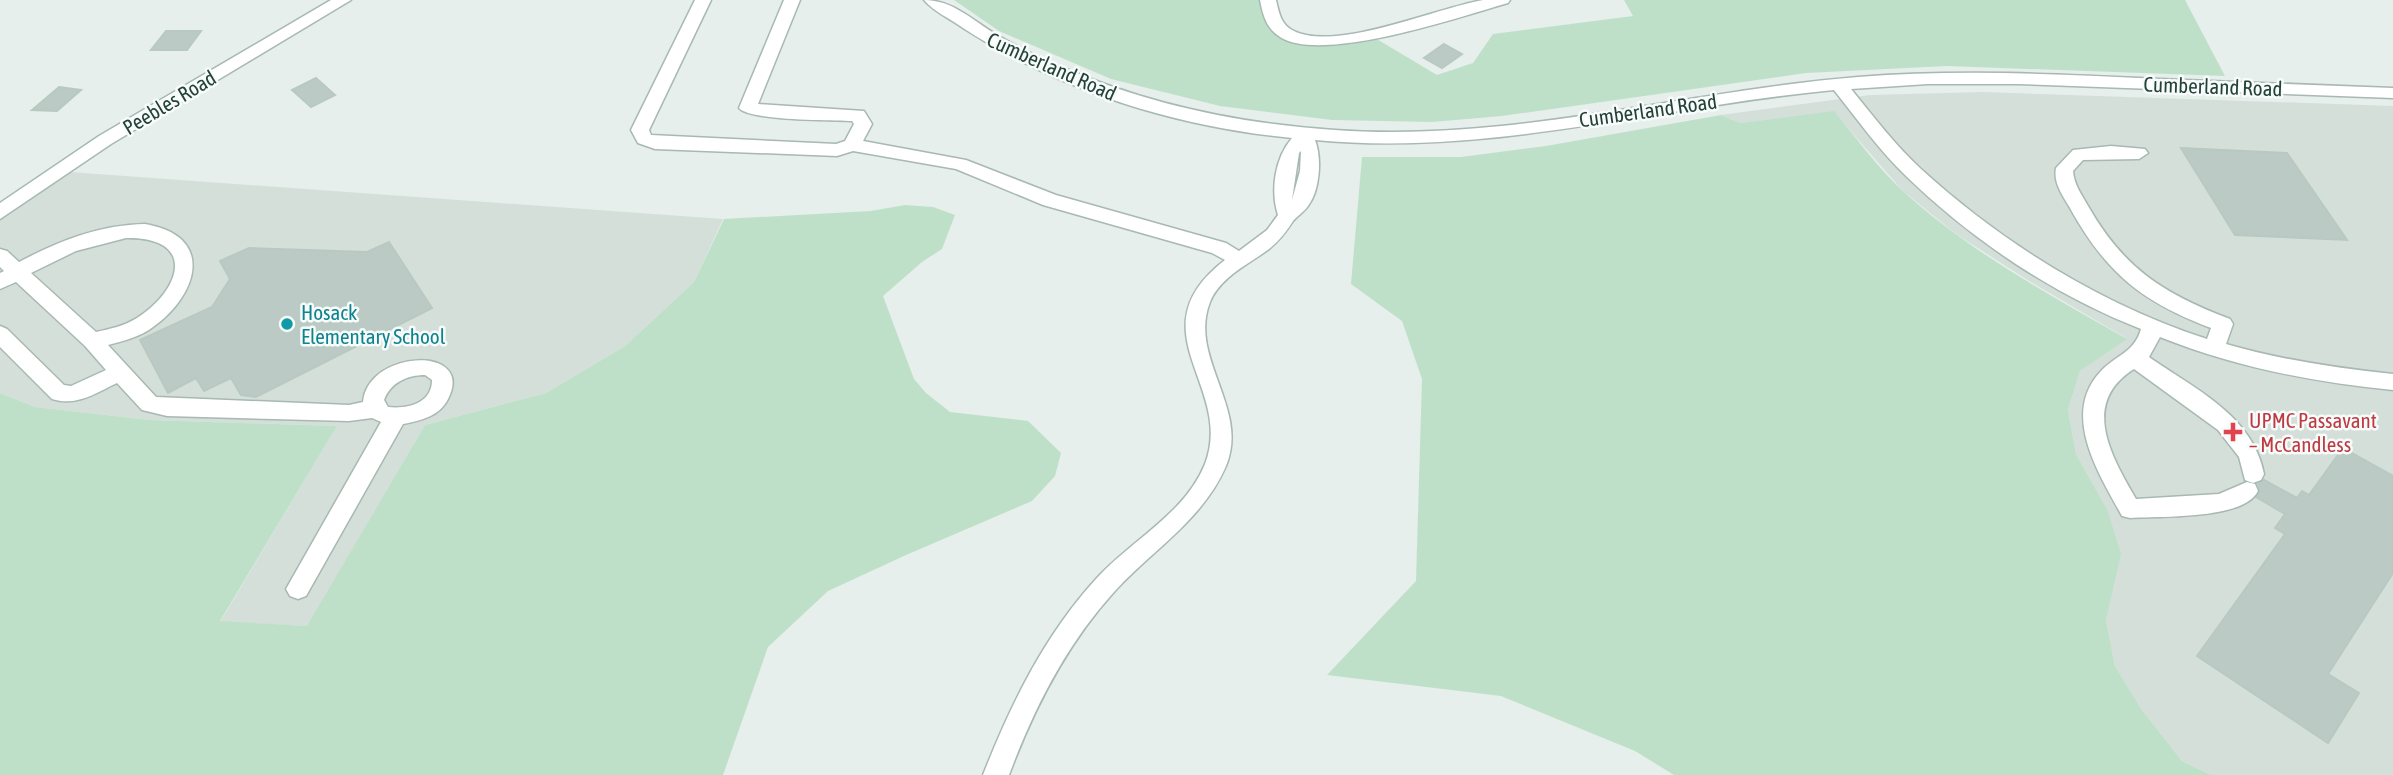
<svg xmlns="http://www.w3.org/2000/svg" width="2393" height="775" font-family="'Asap Condensed',sans-serif">
<rect width="100%" height="100%" fill="#e6efeb"/>
<path fill="#d4dfda" d="M1983 92 2393 106V775H2211L2182 761 2142 710 2115 666 2106 620 2112 589 2107 509 2076 454 2068 410 2080 371 2126 338 2029 281 1956 234 1903 191 1834 112 1740 123 1721 115 1870 95Z
M56 171 723 219 694 282 625 346 546 393 425 425 308 626 220 622 337 426 150 420 35 407 0 393V212Z"/>
<path fill="#bfe0c8" d="M954 0H1268L1269 13 1302 38 1370 35 1437 75 1473 63 1493 34 1633 16 1624 0H2185L2225 76 1947 66 1806 73 1502 116 1432 122 1332 120 1220 106 1111 79 999 31Z
M1834 111C1857 139 1878 168 1904 192 1970 252 2050 295 2127 339L2080 371 2068 410 2076 454 2107 509 2121 554 2106 620 2115 666 2142 710 2182 761 2211 775H1674L1635 751 1501 696 1327 675 1416 581 1422 379 1402 321 1351 284 1362 157H1461L1546 146 1721 115 1740 123Z
M905 205 933 207 955 215 942 249 922 262 883 296 914 379 926 393 950 412 1028 421 1061 453 1055 476 1032 501 906 555 828 591 768 647 723 775H0V393L35 407 150 420 337 426 220 621 307 626 425 425 546 393 625 346 694 282 724 219 871 211Z"/>
<path fill="#bbcac4" stroke="#b8c9c2" stroke-width="2" d="M166 31H201L187 50H151Z
M1444 44 1462 54 1442 68 1424 58Z
M316 78 335 95 311 107 292 90Z
M59 87 81 90 57 111 32 110Z
M2181 148 2287 153 2347 240 2235 235Z
M389 242 432 308 256 397 241 395 231 378 204 391 196 378 168 393 140 340 212 307 230 279 220 261 249 248 367 252Z
M2343 448 2393 476V573L2328 674 2359 693 2328 743 2197 656 2285 534 2275 528 2285 514 2256 497 2260 490 2258 484 2264 480 2297 498 2302 491 2309 495Z"/>
<g fill="none" stroke-linecap="round" stroke-linejoin="round">
<defs>
<path id="minor" d="M331 0H351L111 144 0 219V203L99 136Z
M695 0H711L649 130 651 135 836 144 845 141 854 124 852 121C832 120 750 121 739 108L784 0H800L758 104 864 111 872 124 863 141 966 160 1056 195 1226 243 1239 251 1267 230 1278 215C1270 190 1275 158 1292 138 1177 127 1060 91 963 28 951 19 934 12 924 0 953 0 972 20 997 35 1018 47 1041 59 1064 68 1150 105 1242 124 1335 130 1511 143 1684 91 1858 77 1959 69 2059 74 2160 79 2237 82 2315 85 2393 88V98L2018 84H1928L1851 89C1873 116 1895 145 1921 169 2002 243 2102 305 2207 339L2211 328C2142 302 2106 273 2070 208 2063 196 2053 183 2056 168L2073 150 2111 146 2145 149 2148 153 2139 159 2083 160 2073 171C2074 185 2082 195 2088 206 2124 269 2164 294 2230 319L2233 324 2226 344C2281 360 2336 368 2393 374V390C2312 382 2235 367 2160 337L2149 357C2193 388 2253 415 2264 474L2261 480 2253 483 2245 480 2239 457 2218 430 2134 369C2080 403 2111 456 2136 499L2219 494 2247 482 2255 484 2258 491C2244 520 2160 516 2130 518L2122 516C2099 474 2060 414 2101 371 2116 355 2135 352 2141 329 2055 296 1972 240 1906 176 1879 150 1857 119 1834 90 1661 106 1490 157 1315 140 1322 158 1320 190 1308 206 1304 212 1297 216 1293 221 1286 232 1279 241 1269 249 1249 264 1220 277 1210 302 1188 358 1250 408 1226 466 1202 521 1153 549 1114 592 1066 645 1034 708 1009 775H983C1011 704 1044 636 1096 579 1130 541 1185 514 1205 464 1235 386 1133 331 1225 260L1212 253 1043 205 956 169 853 151 837 156 655 149 638 143 631 130ZM1301 151 1300 171 1292 200 1299 153Z
M1260 0H1276C1279 13 1281 25 1294 31 1337 52 1436 8 1483 0 1492 0 1501 0 1510 0L1508 3C1459 17 1322 64 1280 37 1266 28 1263 15 1260 0Z
M145 224C216 236 198 295 153 327 140 337 123 341 108 345L156 397 349 405 363 402C368 349 476 345 448 399 440 416 420 421 403 424L306 596 298 599 290 596 286 589 381 422 372 418 349 421 167 416 142 410 117 383C96 393 76 407 52 399L0 347V326L7 329 64 385 71 386 106 370 85 346 16 282 0 289V273L4 271 0 267V249L7 251 19 262C59 241 99 225 145 224ZM126 238C197 237 182 289 137 318 124 326 110 329 96 332L31 273 76 251ZM425 375 432 380C432 404 407 409 388 407L384 400C390 383 407 375 425 375Z"/>
</defs>
<use href="#minor" stroke="#a8b8b2" stroke-width="3"/>
<use href="#minor" fill="#fff" fill-rule="evenodd"/>
</g>
<circle fill="#0f9aa8" stroke="#f7fbf9" stroke-width="2.5" cx="287" cy="324" r="7"/>
<path fill="#e0444e" stroke="#f7fbf9" stroke-width="2.5" d="M2229.5 421.5h7v7h7v7h-7v7h-7v-7h-7v-7h7z"/>
<g text-anchor="middle" dominant-baseline="central" stroke-width="5" stroke-linejoin="round" paint-order="stroke">
<g font-size="21" fill="#24423a" stroke="#f7fbf9">
<text transform="translate(1052 66) rotate(24)">Cumberland Road</text>
<text transform="translate(2213 86) rotate(2)">Cumberland Road</text>
<text transform="translate(169 102) rotate(-31)">Peebles Road</text>
<text transform="translate(1648 110) rotate(-8)">Cumberland Road</text>
</g>
<g font-size="21" fill="#0d838f" stroke="#f7fbf9" text-anchor="start">
<text x="301" y="312">Hosack<tspan x="301" dy="24">Elementary School</tspan></text>
</g>
<g font-size="21" fill="#be3a42" stroke="#f7fbf9" text-anchor="start">
<text x="2249" y="420">UPMC Passavant<tspan x="2249" dy="24">– McCandless</tspan></text>
</g>
</g>
</svg>
